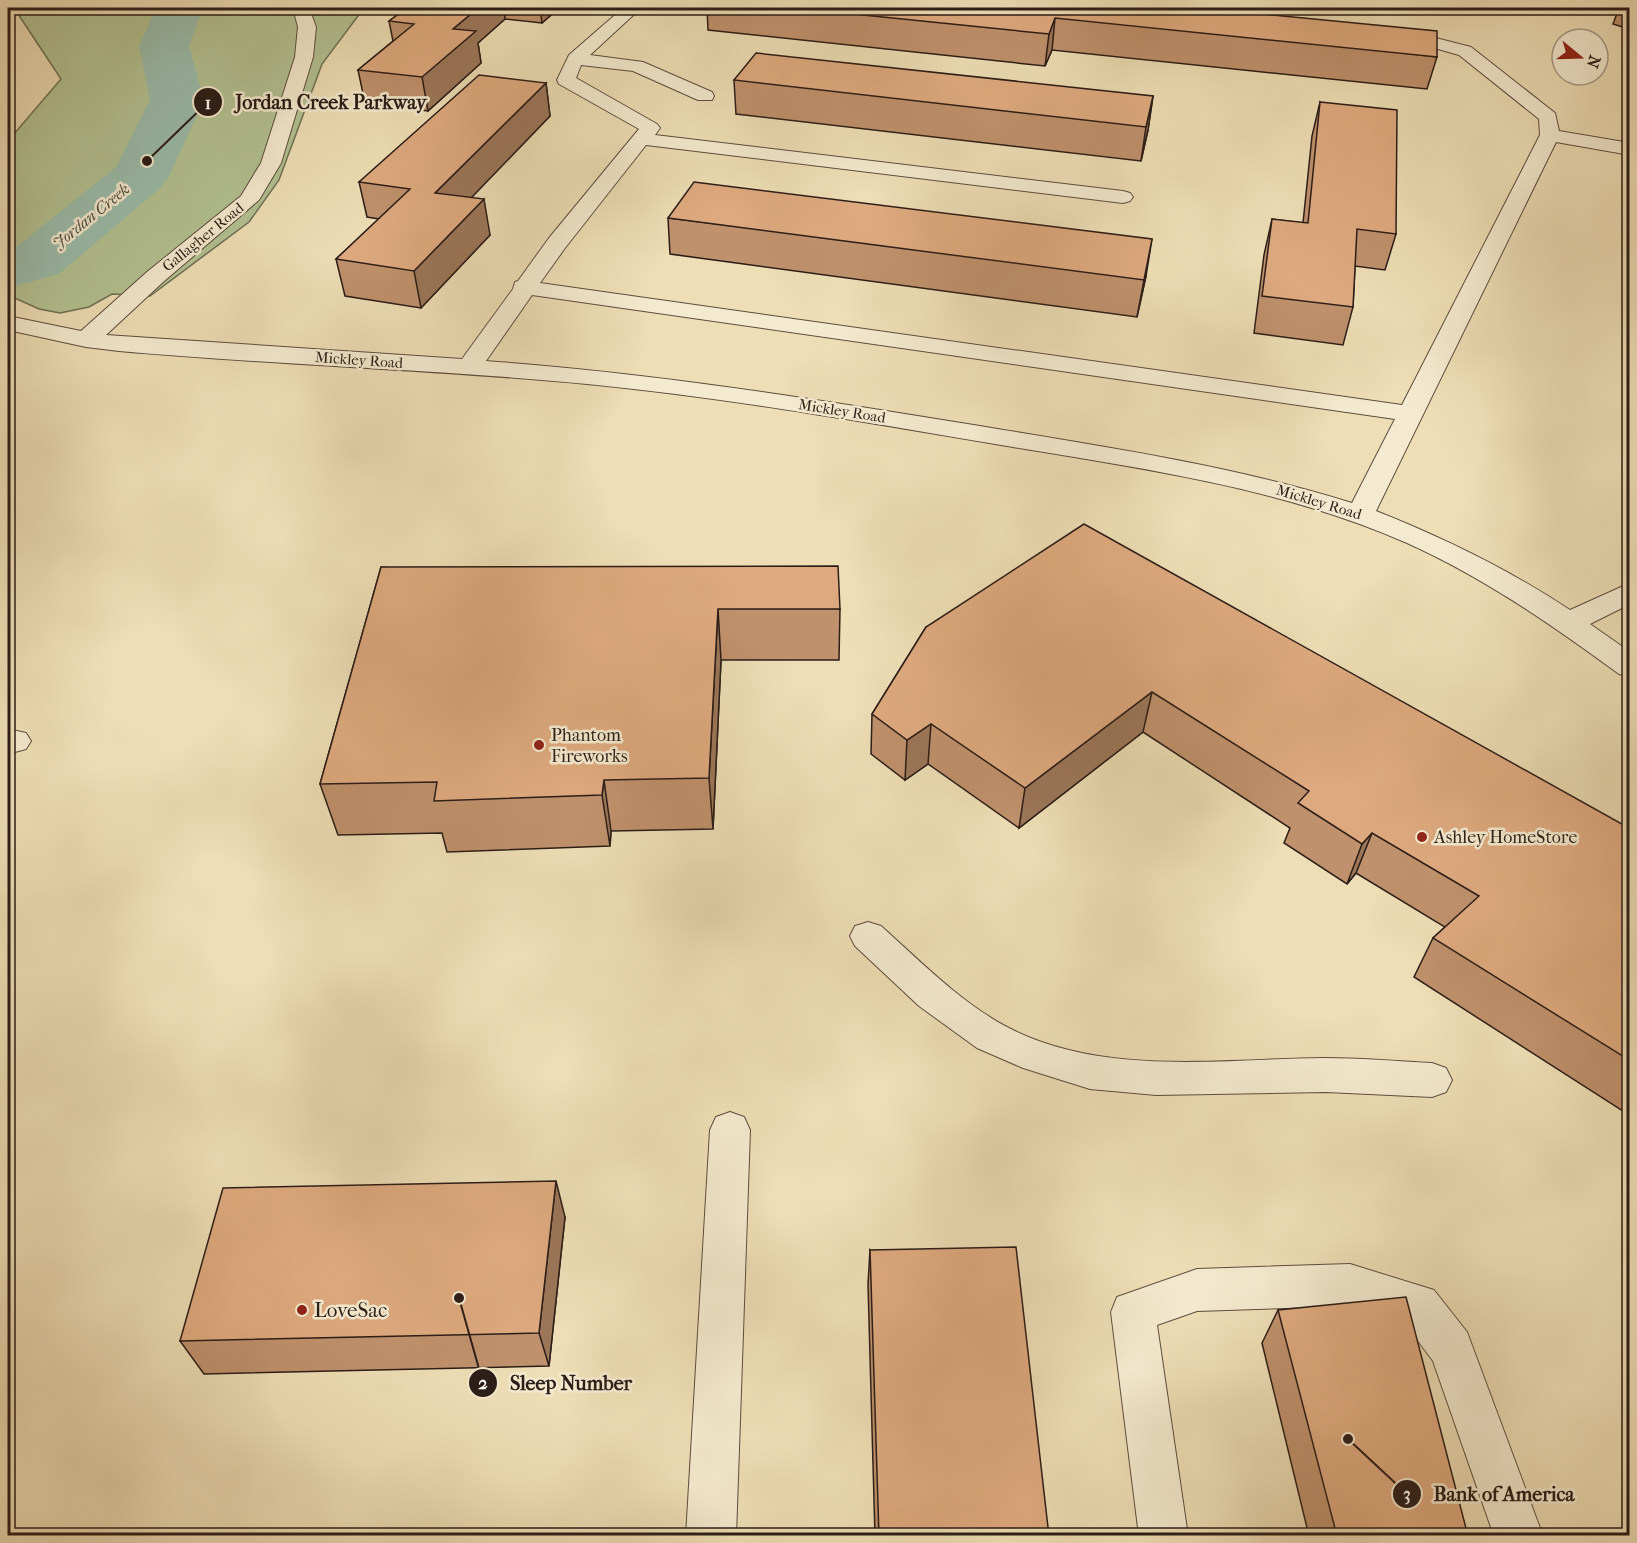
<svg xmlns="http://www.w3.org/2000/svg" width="1637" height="1543" font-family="'IM FELL French Canon',serif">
<rect width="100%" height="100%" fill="#eedeb5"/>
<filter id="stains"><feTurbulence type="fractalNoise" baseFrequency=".00333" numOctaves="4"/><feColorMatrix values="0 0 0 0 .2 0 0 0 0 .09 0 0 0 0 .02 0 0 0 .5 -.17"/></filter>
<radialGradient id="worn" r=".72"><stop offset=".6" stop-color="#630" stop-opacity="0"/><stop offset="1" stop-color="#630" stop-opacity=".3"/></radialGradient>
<path fill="#b3c292" stroke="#6f7055" stroke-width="1.5" d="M22 8H364L322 64 279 180 249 222 150 296 112 294 89 307 60 313 39 309 8 295V141L61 79 18 14Z"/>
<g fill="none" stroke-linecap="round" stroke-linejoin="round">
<path fill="#9abcaa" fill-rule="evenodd" d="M156 8H203L189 46 204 100 169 176 160 188 59 274 8 288V250L15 248 116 167 150 100 139 46Z"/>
<defs>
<path id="minor" d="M293 8H309L316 27 313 57 281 163 259 200 163 282 106 335 462 359 513 289 515 282 518 281 549 238 639 129 559 84 557 80 569 55 623 8H641L590 55 643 62 712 92 714 96 712 100H698L633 71 581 65 576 78 657 124 660 128 655 135 1123 191 1130 193 1133 197 1130 201 1123 203 646 145 565 248 540 283 1402 405 1540 135 1539 119 1459 55 1431 47 1388 42 1385 38 1388 34 1394 33 1432 37 1471 47 1555 113 1559 131 1630 143V155L1556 142 1376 511C1444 538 1508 569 1570 610L1630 583V604L1590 624 1630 652V677L1619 674C1552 625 1483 577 1407 543 1282 488 1146 469 1013 447 871 423 730 398 587 384 432 369 275 365 119 351L86 347 8 330V316L81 331 147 272 241 196 261 163 295 57 298 27ZM532 295 1395 419 1352 503C1231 465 1105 447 980 426 815 399 652 373 486 361Z
M8 729 26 733 31 741 26 749 15 752 8 751Z
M868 922 881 926C919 960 959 1001 1005 1026 1101 1077 1219 1059 1323 1058 1359 1058 1396 1061 1432 1063L1446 1068 1452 1080 1446 1092 1432 1097 1326 1092 1156 1095 1090 1089 1023 1068 977 1048 919 1006 855 946 850 936 855 926Z
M730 1112 744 1117 750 1130 736 1536H686L710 1130 716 1117Z
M1350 1264 1434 1290 1467 1332 1543 1536H1494L1433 1361 1404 1322 1350 1306 1197 1311 1157 1325 1188 1536H1139L1111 1312 1117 1297 1197 1269Z"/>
</defs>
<use href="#minor" stroke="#5c4d3f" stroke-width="2"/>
<use href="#minor" fill="#f4eacf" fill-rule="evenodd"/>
</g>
<path fill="#bf916c" stroke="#2b1d18" stroke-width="1.5" d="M407 8H559L542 23 505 19 478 43 481 63 428 111 365 103 358 70 393 41 389 21Z
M707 8H1032L1437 57 1427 89 1052 50 1045 66 708 30Z
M1619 8H1629V29L1613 24Z
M734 80 1153 96 1148 130 1141 161 736 114Z
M546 83 550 116 471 198 490 235 421 308 345 296 336 259 379 219 367 217 359 182Z
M1320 102 1396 234 1385 270 1355 266 1353 307 1343 345 1254 333 1264 255 1272 219 1303 223 1312 136Z
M668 218 1146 276 1137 317 670 254Z
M381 567 840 609 839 660H721L713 829 611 831 610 846 447 852 442 833 338 835 320 784Z
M926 627 1629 828V1115L1414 977 1433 938 1445 927 1356 873 1347 884 1284 843 1290 828 1143 732 1019 828 928 764 905 780 871 754 872 714Z
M565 1217 549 1366 204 1374 180 1341Z
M870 1250 1049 1536H875L868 1284Z
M1278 1310 1468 1536H1309L1262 1343Z"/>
<path fill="#9b7658" stroke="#2b1d18" stroke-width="1.5" d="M478 8H504L505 19 478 43 481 63 428 111 422 77 453 29Z
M540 8H559L542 23Z
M1055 18 1052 50 1045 66 1049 34Z
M546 83 550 116 442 228 435 193Z
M1153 96 1148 130 1141 161 1146 127Z
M484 199 490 235 421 308 414 271Z
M1152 239 1146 276 1137 317 1144 280Z
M718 609 721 660 713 829 709 778Z
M1152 692 1143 732 1019 828 1025 788Z
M931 724 928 764 905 780 907 740Z
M604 780 611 831 610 846 602 795Z
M1372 833 1356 873 1347 884 1362 844Z
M556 1181 565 1217 549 1366 539 1333Z"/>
<path fill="#dea97e" stroke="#2b1d18" stroke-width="1.5" d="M407 8H478L453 29 476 31 422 77 358 70 414 24 389 21Z
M794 8H1032L1059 10 1061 8H1201L1437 31V57L1055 18 1049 34Z
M756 53 1153 96 1146 127 734 80Z
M479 75 546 83 435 193 484 199 414 271 336 259 410 189 359 182Z
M1320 102 1397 110 1396 234 1357 229 1353 307 1262 296 1272 219 1308 223Z
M694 182 1152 239 1144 280 668 218Z
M1084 524 1629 828V1060L1433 938 1479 896 1372 833 1362 844 1298 803 1309 791 1152 692 1025 788 931 724 907 740 872 714 926 627Z
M838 566 840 609H718L709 778 604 780 602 795 434 801 437 782 320 784 381 567Z
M556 1181 539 1333 180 1341 223 1188Z
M1016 1247 1049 1536H879L870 1250Z
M1406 1297 1468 1536H1337L1278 1310Z"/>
<g fill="#8f2418" stroke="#f4eacf" stroke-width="2">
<circle cx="539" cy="745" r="6"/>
<circle cx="1422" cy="837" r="6"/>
<circle cx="302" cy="1310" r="6"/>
</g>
<g text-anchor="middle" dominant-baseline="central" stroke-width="5" stroke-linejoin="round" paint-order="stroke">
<g font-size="15" fill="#2b1d18" stroke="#f4eacf">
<text transform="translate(203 237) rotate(-39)">Gallagher Road</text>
<text transform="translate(359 360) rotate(4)">Mickley Road</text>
<text transform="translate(842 411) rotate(9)">Mickley Road</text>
<text transform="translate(1319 502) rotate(17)">Mickley Road</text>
</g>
<g font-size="16" font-style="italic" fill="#4c4d44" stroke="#f4eacf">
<text transform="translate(91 216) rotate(-39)">Jordan Creek</text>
</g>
<g font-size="18" fill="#2b1d18" stroke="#f4eacf" text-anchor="start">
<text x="551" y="735">Phantom<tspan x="551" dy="21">Fireworks</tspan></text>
<text x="1434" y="837">Ashley HomeStore</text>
</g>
<g font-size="21" fill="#2b1d18" stroke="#f4eacf" text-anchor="start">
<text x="314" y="1310">LoveSac</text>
</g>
</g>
<path fill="none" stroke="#2b1d18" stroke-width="2" d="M147 161L208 102M459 1298L483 1383M1348 1439L1407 1494"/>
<g fill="#2b1d18" stroke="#f4eacf" stroke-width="2">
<circle cx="147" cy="161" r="6"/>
<circle cx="459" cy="1298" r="6"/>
<circle cx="1348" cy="1439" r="6"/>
<circle cx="208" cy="102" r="15"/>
<circle cx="483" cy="1383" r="15"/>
<circle cx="1407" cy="1494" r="15"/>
</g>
<g font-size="18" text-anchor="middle" font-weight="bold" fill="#fff">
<text x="208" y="109">1</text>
<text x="483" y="1389">2</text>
<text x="1407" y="1500">3</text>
</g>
<g font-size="20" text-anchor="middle" font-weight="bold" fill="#2b1d18" stroke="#f4eacf" stroke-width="5" stroke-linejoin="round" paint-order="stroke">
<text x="331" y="109">Jordan Creek Parkway</text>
<text x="571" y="1390">Sleep Number</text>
<text x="1504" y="1501">Bank of America</text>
</g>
<rect width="1637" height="1543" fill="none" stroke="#eedeb5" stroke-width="30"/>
<rect x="9" y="9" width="1619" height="1525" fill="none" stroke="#2b1d18" stroke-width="3"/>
<rect x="15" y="15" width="1607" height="1513" fill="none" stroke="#2b1d18" stroke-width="1.5"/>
<g transform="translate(1580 57) rotate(109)"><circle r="28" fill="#f4eacf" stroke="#a49886" stroke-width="1.5"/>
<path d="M0-4.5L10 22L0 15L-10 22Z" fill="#8f2418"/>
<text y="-9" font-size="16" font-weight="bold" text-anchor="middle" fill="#2b1d18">N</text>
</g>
<rect width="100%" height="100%" filter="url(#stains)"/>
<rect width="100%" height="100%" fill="url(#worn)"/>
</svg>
